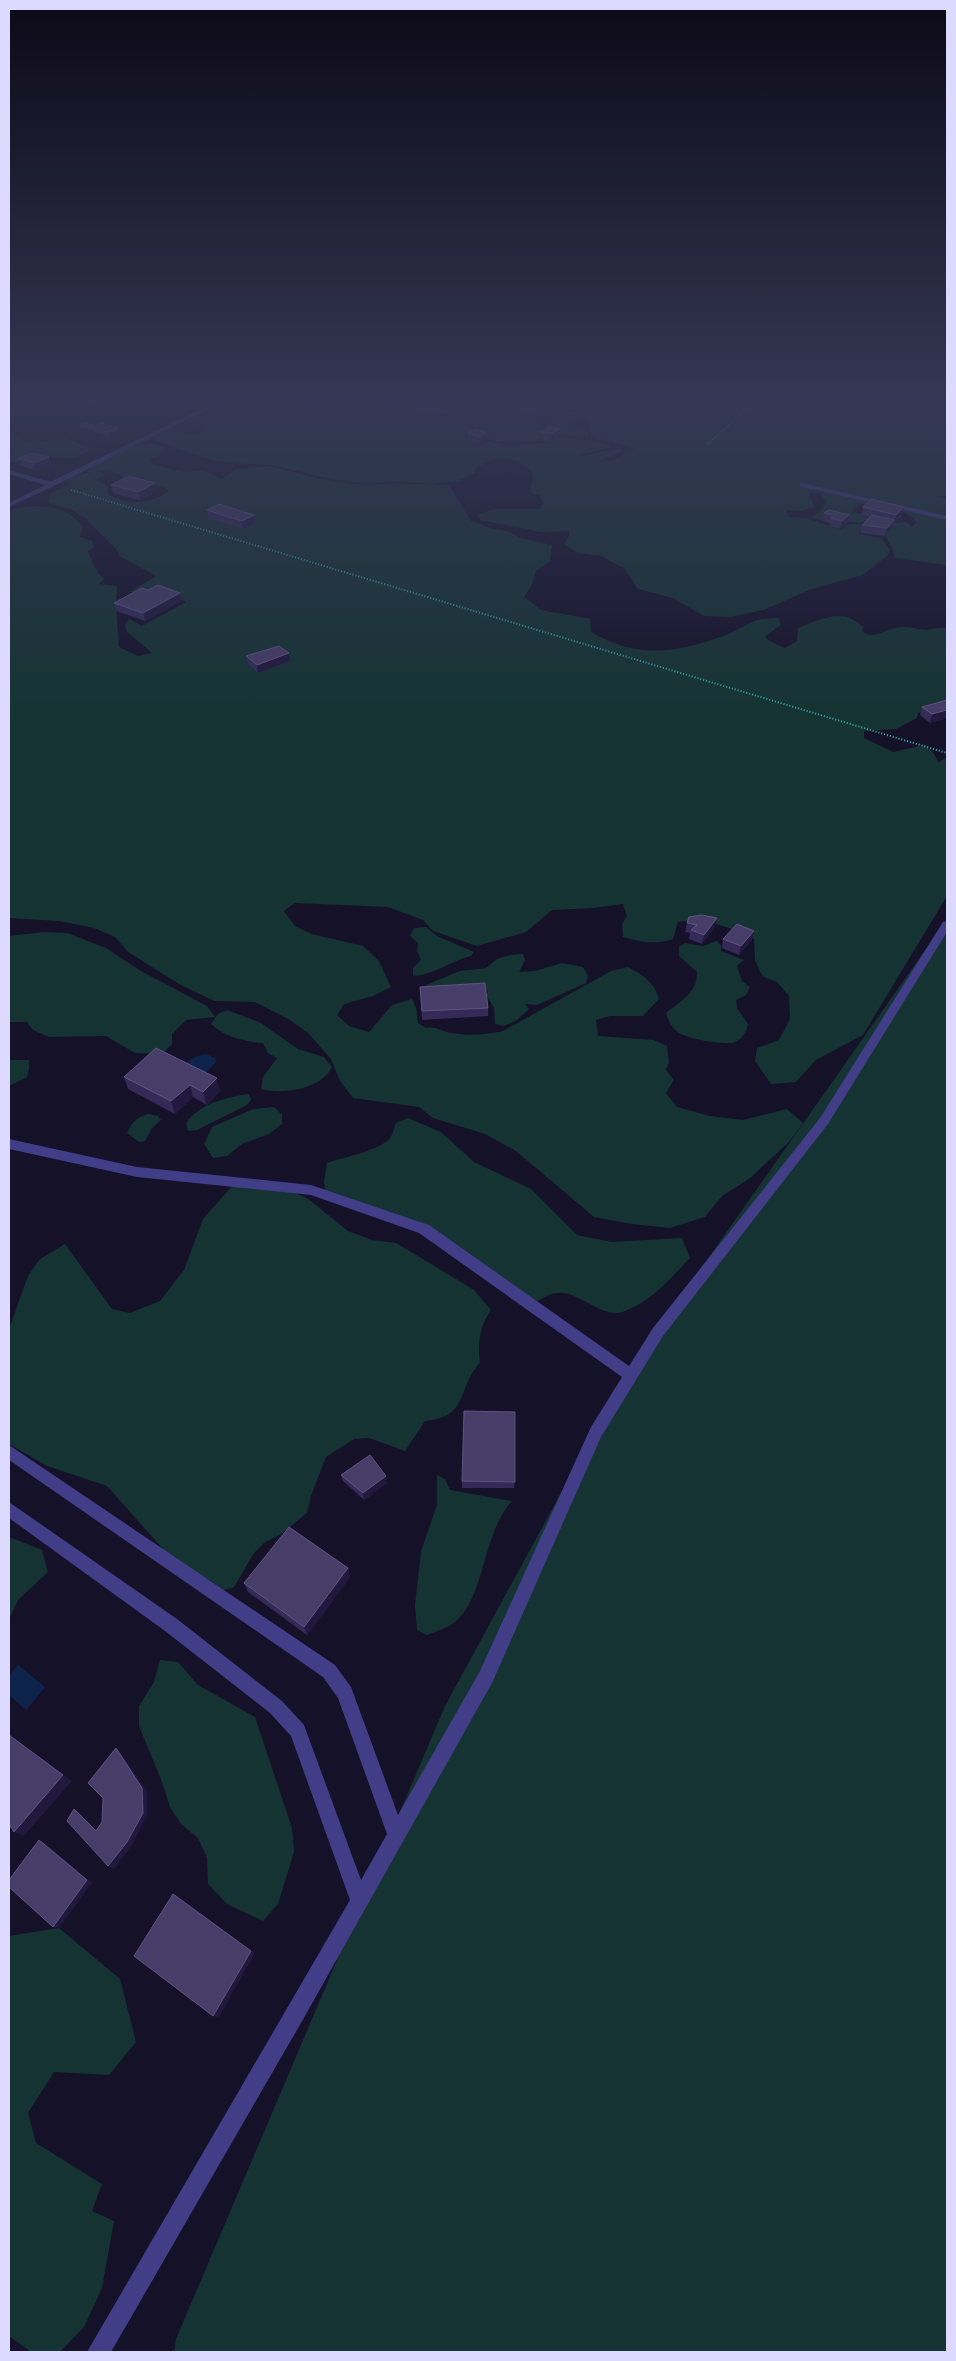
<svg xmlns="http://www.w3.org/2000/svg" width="956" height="2361" font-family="Cabin,sans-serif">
<rect width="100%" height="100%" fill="#151129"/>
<path fill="#143332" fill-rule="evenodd" d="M36 397H75L64 400 63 410C50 417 39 410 28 403Z
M233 397H301L307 399 300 402 311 407 329 403 327 401 332 397H409L412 400 410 404 413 402H425L422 413 440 418 447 414 426 407V403L433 401H418L411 397H947V497L935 495 947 499V565L895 558 891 545 885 536 894 523 906 522 912 526 917 522C901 505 882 505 860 504L851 511 882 520C863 524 846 522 827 518L823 521 811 517 822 510 826 501 820 493H809L814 507 801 511 786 510 789 517 806 518 841 530 850 524H865L858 534 881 538 890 550 887 556 862 575 809 590 766 609 731 617 704 616 673 598 638 589 625 569 601 556 578 553 564 544 569 536V531L540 532 480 520 478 514 495 509H539L544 503 540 496 529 492 533 480 532 471 518 461 497 458 477 467 474 473 458 481 432 484 396 482 363 484 318 476 272 465 215 461 157 441 154 436 167 429 184 424 183 429 185 434H195L205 429 199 425 190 422 189 419ZM559 407C577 407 588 417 591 434L598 439 635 448 613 461 601 462 602 459 625 450C614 447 593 455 579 457L582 454 612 447 606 444 558 437 550 442 496 447 503 446V444L488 441 479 445 466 440 476 436C496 444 519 443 540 441L543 435 541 430 542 424 535 416 524 413H543Z
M566 411 580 413 573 428 588 432V436L558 434 546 430C546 416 554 413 566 411Z
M9 432H15L26 443 65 438 90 448C77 465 56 454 39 456 27 457 20 463 9 462Z
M151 443 165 448 160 455 150 459 152 464 182 472 203 471 222 479 236 469 270 466 320 479 365 485 394 483 449 485 471 521 490 528 507 531 520 538 552 545 550 561 536 571 531 586 524 597 541 610 590 619 591 632C638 659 674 653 724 636 735 632 744 625 755 621 762 618 771 619 778 618L781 625 765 636 769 641 785 648 797 641 798 628C821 620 841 606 863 627L862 631C871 641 885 630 896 628 907 625 916 630 927 630 934 629 940 627 947 628V703L918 713 917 718 896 729 864 731V738L893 752 924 745 932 751 939 762 947 757V896L863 1035 816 1060 796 1082 771 1084 755 1061 757 1048 779 1040 790 1019 789 996 777 982 764 977 760 972 755 960 754 939C730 927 706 918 678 922L673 939C656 945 640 942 623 937L622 924 627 916 623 904 594 908 552 910 526 932 477 946 433 931 423 920 388 907 295 903 284 911 295 926 312 934 363 946 379 961 391 987 373 996 344 1004 337 1015 349 1026 369 1032 392 1005 412 999 416 1008 418 1023 426 1028C439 1026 440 1032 452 1033 469 1036 486 1035 503 1031L611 971 628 967C642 975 655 982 659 999L643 1016H610L596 1020 598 1036 654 1040 667 1046 669 1062 666 1070 674 1080 666 1093 677 1107 710 1116 743 1120 787 1109 803 1123 789 1142 749 1179 722 1196 705 1217 670 1228 632 1224 594 1217 516 1151 485 1134 433 1118 419 1107 353 1098 340 1081 331 1059 308 1033 290 1020 255 1002 214 1001 179 984 128 952 115 937 94 928 59 921 9 918V511C35 502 66 504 83 527L80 537 92 541 94 547 88 552 98 573 104 579 99 584 117 586 116 607 119 647 138 656 152 653 127 632 125 625 129 619 142 626 186 602 165 591 151 593 129 592 157 576 119 556 117 550 85 518 70 509 49 503 50 494 70 484 64 481 76 475 93 472H87C101 456 130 446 151 443ZM110 470 127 479 156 485 169 490C154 504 125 506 108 494V487L97 480 104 475 96 471Z
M947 919V2352H174L176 2339 445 1706 623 1379Z
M426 927 437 936 474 952 471 956C450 961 437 974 413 976V968L421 960 417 951 418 943 410 936 414 928Z
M44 932 67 933 106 948 141 971 207 1006 215 1017 186 1020 172 1034V1044L162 1054 135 1053 106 1036 49 1037 33 1030 27 1022H9V936Z
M717 941 721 945V951L744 960 737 966 742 981 750 987 746 995 736 1000 737 1008 748 1024C746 1032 743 1038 735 1042 726 1046 691 1039 681 1034 673 1030 668 1021 666 1013 680 1002 698 992 697 972L679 956V947L685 943 703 946Z
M523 954 525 960 519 972 535 971 562 963 583 967 588 976 586 983 537 1005 525 1004 529 1009 517 1020 504 1026 495 1024 494 1008 486 995 488 990 423 991 426 985 460 971 486 968 497 959 510 955Z
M227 1010 261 1023 298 1049 324 1057 332 1067C322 1089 283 1095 261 1089L263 1077 277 1058 268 1053 263 1043C245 1042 225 1037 211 1024L218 1014Z
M9 1060H29V1069L27 1077 9 1086Z
M249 1094 251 1100 247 1105 197 1130 188 1131 186 1123C199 1104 226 1097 249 1094Z
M274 1107 282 1115V1124L269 1134 242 1144 227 1156 213 1158 204 1144 212 1127 253 1109Z
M148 1114 158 1116 161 1120 152 1128 145 1141 139 1142 127 1133C132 1122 137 1117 148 1114Z
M408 1118 441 1132 474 1162 531 1189 577 1235 612 1242 682 1238 690 1258C671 1278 652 1301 625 1311 603 1321 579 1290 557 1293 550 1293 542 1299 536 1302L453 1248 386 1218 327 1199 324 1182 327 1163C343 1157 380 1151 390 1138 393 1134 394 1128 396 1123Z
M276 1185 307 1198 348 1231 372 1240 396 1243 413 1253 474 1290 491 1310C480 1326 477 1344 480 1362 456 1391 469 1417 425 1421L405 1451 369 1438 354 1439 326 1457 311 1496 307 1513 281 1534 264 1543 254 1553 234 1587 224 1590 208 1579 194 1574 171 1558 107 1486 47 1466 9 1444V1329L28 1276 40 1259 65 1244 112 1309 130 1313 160 1301 184 1270 203 1219 232 1186Z
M437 1475 445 1479 450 1490 512 1501C482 1534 485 1598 455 1622 448 1628 436 1631 427 1635L417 1630 415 1605 421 1551 437 1505Z
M9 1537 42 1550 48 1572 18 1600 9 1619Z
M160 1660 178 1662 198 1685 255 1717 292 1828 294 1852 278 1904 263 1921 227 1904 208 1884 207 1858 198 1838 181 1824 170 1807 162 1782 139 1726V1706L154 1682Z
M59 1928 120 1979 136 2042 109 2075 54 2072 28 2113 36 2143 102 2184 92 2211 114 2221 102 2288 84 2327 60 2352H31L9 2336V1936Z"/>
<path fill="#0e234b" d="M206 1054 215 1058 216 1062 204 1075 183 1065 195 1057Z
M18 1665 45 1687 26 1710 9 1695V1676Z"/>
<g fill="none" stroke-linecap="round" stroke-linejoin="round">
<path stroke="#32b9b3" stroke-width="2" stroke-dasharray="1 2" stroke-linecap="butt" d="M708 444 760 397
M71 490 947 753"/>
<path fill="#413d87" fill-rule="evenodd" d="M226 397H233L54 486 9 507V503L45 485 9 474V470L50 482Z
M801 483 947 516V520L799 486Z
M947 921V932L828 1124 663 1336 601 1437 492 1683 305 2016 111 2352H87L350 1900 291 1736 270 1713 165 1631 9 1518V1502L177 1619 282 1701 304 1725 361 1880 387 1834 338 1698 323 1677 9 1460V1445L335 1665 351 1687 398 1815 480 1671 591 1427 622 1377 419 1233 311 1195 137 1177 9 1149V1139L137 1167 311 1185 429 1225 629 1366 653 1328 820 1118 943 922Z"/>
</g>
<path fill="#342a57" d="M93 397 95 404 86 408 77 405 75 398Z
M300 397H329L330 400H327L328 402 311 407 301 402Z
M404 399V406L395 410 389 408V401Z
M422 409 446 411V414L440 417 423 413Z
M524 410H540V413L535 416 524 413Z
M80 425H94L95 426 119 431 109 436 92 432 91 430 81 428Z
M475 429 487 440 480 444 468 440V433Z
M559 429 558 437 550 442 541 440V432Z
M18 458 51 464 36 471 20 465Z
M111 485 156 491 140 500 113 493Z
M863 507 902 515 894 523 892 528 885 536 860 533 862 525 870 517 861 515Z
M207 510 254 515 255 523 243 529 208 518Z
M824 513 849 515 847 523 840 529 829 526 830 523 823 521Z
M148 590 180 593 181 601 145 621 116 611 114 603Z
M289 653 290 661 258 673 248 664 246 656Z
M947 700V718L930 723 920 715 922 707Z
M687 923 715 927 702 944 689 939 690 933 685 932Z
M723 939 752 940 739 955 722 948Z
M420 987 488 1008V1016L422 1020Z
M156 1048 220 1091 207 1105 193 1097 175 1114 128 1089 124 1077Z
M341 1475 387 1483 364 1500 343 1481Z
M462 1481 515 1482 514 1488H462Z
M348 1568 350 1577 307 1635 248 1592 244 1583Z"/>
<path fill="#20183d" d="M93 397 95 404 86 408 84 400Z
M321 397H329L330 400H327L328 402 311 407V400Z
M404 399V406L395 410 394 403Z
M540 410V413L535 416V412Z
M446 411V414L440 417V413Z
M118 428 119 431 109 436 108 432Z
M559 429 558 437 550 442V434Z
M487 433V440L480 444V437Z
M49 457 51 464 36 471 34 463Z
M155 483 156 491 140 500 138 492Z
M904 507 902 515 894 523 896 515Z
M254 515 255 523 243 529 242 521Z
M849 515 847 523 840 529 842 521Z
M894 520 892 528 885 536 887 528Z
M180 593 181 601 145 621 143 613Z
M289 653 290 661 258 673 257 665Z
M947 710V718L930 723 932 714Z
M717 918 715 927 702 944 704 935Z
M754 931 752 940 739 955 741 946Z
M217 1078 220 1091 207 1105 203 1092Z
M190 1085 193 1097 175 1114 171 1101Z
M386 1476 387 1483 364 1500 363 1493Z
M348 1568 350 1577 307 1635 304 1627Z
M9 1735 72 1781 24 1836 14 1832Z
M116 1748 120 1752 147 1791V1816L132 1845 114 1869 108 1866Z
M74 1809 79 1812 101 1834 96 1831Z
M39 1840 45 1843 92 1883 59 1928 53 1927Z
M173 1894 179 1898 255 1953 219 2017 213 2016Z"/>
<path fill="#463d69" stroke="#5e5580" d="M79 397H93L84 400 75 398Z
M305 397H321L311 400Z
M398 397 404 399 394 403 389 401Z
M428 406 446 411 440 413 422 409Z
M529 407 540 410 535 412 524 410Z
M85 423 94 425 90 427 80 425Z
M101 423 118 428 108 432 91 428Z
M550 427 559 429 550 434 541 432Z
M475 429 487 433 480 437 468 433Z
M31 453 49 457 34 463 18 458Z
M128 476 155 483 138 492 111 485Z
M871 499 904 507 896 515 863 507Z
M219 504 254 515 242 521 207 510Z
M829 510 849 515 842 521 831 518 834 515 824 513Z
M872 515 894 520 887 528 862 525Z
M158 585 180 593 143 613 114 603 142 588 148 590Z
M279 646 289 653 257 665 246 656Z
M947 700V710L932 714 922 707Z
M702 915 717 918 704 935 691 930 697 925 687 923 689 917Z
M737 924 754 931 741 946 723 939Z
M485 983 488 1008 422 1011 420 987Z
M156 1048 217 1078 203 1092 190 1085 171 1101 124 1077Z
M464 1411 515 1412V1482L462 1481Z
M370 1455 386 1476 363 1493 341 1475Z
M289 1527 348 1568 304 1627 244 1583Z
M9 1735 63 1775 14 1832 9 1824Z
M116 1748 142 1788 143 1813 127 1842 108 1866 67 1821 74 1809 96 1831 102 1822 103 1798 88 1783Z
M39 1840 87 1880 53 1927 9 1887V1880Z
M173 1894 251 1951 213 2016 134 1956Z"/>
<linearGradient id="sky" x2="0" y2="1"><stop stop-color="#0c0917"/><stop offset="0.55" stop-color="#353854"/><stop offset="1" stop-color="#353854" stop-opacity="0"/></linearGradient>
<rect width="956" height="727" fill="url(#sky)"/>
<rect width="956" height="2361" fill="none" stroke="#ded9fe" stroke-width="20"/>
</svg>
